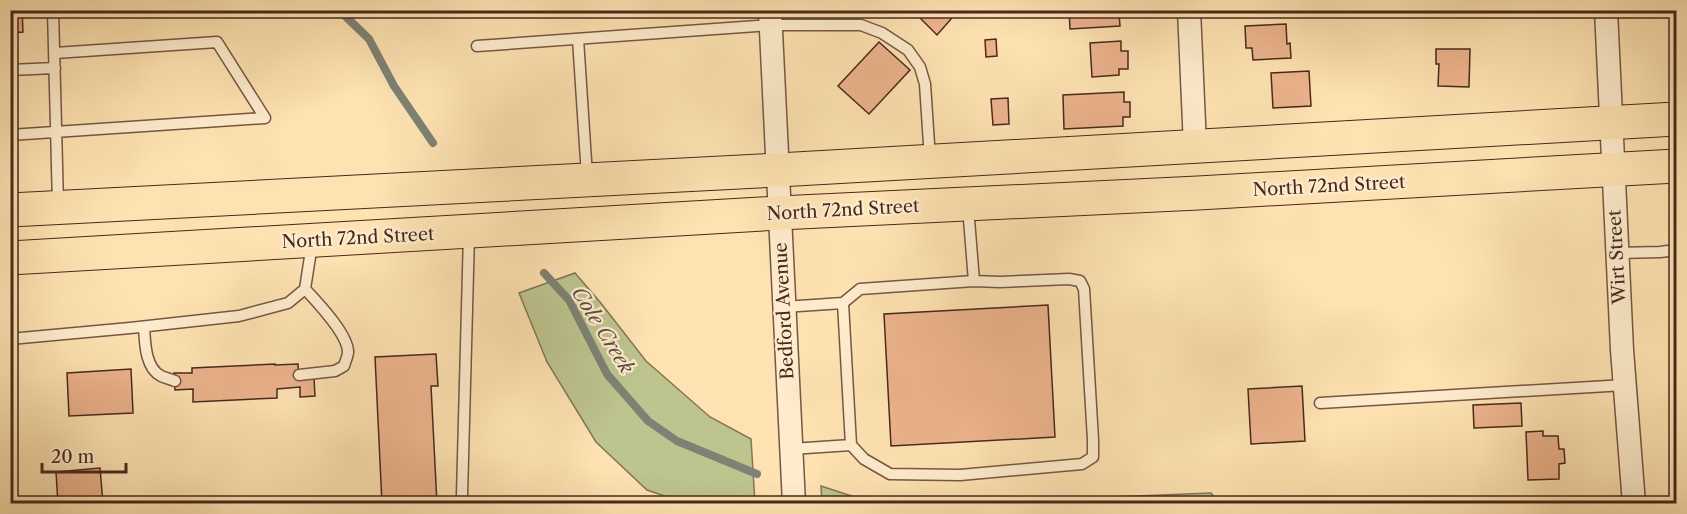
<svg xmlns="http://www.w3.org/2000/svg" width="1687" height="514" font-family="'Libre Caslon Text',serif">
<rect width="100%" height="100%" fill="#fee2b1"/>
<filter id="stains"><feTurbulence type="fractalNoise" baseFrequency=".00333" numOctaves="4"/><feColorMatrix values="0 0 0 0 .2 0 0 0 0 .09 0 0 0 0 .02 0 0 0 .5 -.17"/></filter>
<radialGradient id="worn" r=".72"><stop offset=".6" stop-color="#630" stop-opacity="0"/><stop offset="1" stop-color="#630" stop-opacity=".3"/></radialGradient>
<path fill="#bdc48e" stroke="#827656" stroke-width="1.5" d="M575 273 600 302 646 361 710 417 751 439 755 503H685L647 490 596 442 547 362 519 293Z
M821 486 873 503H822Z
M1211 493 1219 503H961Z"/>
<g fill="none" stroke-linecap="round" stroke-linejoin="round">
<path stroke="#7c8274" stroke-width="8" d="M339 10 369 39 394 86 433 143
M544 273 569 300 607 374 648 421 677 441 757 474"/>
</g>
<path fill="#ecb38c" stroke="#47291f" stroke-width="1.5" d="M10 10H22L23 32 10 33Z
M917 10H959L937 35 915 13Z
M1069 10H1126V14H1119L1120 26 1070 29Z
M1286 24 1287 44 1290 43 1291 58 1253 60 1252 48H1246L1245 26Z
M996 39 997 56 986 57 985 40Z
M1121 41V51H1128V69H1119V75L1092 77 1090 43Z
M879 42 910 70 869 114 838 86Z
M1436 49H1470L1469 87 1438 86 1439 64H1436Z
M1309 71 1311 106 1273 108 1271 73Z
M1124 92V102H1130V117H1123V126L1064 129 1063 95Z
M1008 98 1009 124 993 125 991 99Z
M1048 305 1055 437 891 446 884 314Z
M436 354 438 386H431L437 504H382L375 357Z
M275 364V365L298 364 299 379 314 378 315 396 300 397V387L277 389V398L193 402V389L175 390 174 373H192V368Z
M131 369 133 413 69 416 67 373Z
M1302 386 1305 441 1251 444 1248 389Z
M1521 403 1522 426 1474 428 1473 405Z
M1543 431V436H1558L1559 449H1564L1565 463 1559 464V479L1528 480 1526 432Z
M100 468 103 504H58L56 472Z"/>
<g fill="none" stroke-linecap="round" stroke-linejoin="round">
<defs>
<path id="service" d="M53 10 58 205
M578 39 587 176
M477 46 771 25H861L882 33 908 50 920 67 925 84 930 159
M10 70 55 68
M10 135 265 118 217 42 55 53
M968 207 974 281
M1617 253 1660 252 1676 250
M784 307 843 303 860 289 974 281 1000 282 1069 279 1080 281 1084 289 1093 440V457L1082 464 960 475 890 474 864 459 851 445 843 303
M144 327C145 342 145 368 161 376 165 378 170 379 175 381
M10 339 130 328 239 316 288 303 305 289 312 244
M299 375 335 371 344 366C345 362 348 356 348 352 348 334 317 302 305 289
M1320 403 1625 385
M791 449 851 445
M465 504 462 495 469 234"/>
<path id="minor" d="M770 10 794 504
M1189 10 1195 146
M1606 10 1622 350 1634 504"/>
<path id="primary" d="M10 210 778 170 1676 119
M10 258 779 213 1198 193 1676 166"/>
</defs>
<use href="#service" stroke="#755744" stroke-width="13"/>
<use href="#minor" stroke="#755744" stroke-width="25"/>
<use href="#primary" stroke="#47291f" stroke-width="35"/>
<use href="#service" stroke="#feeccc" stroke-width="10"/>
<use href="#minor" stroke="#feeccc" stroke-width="22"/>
<use href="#primary" stroke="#fee2b1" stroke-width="33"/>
</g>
<g text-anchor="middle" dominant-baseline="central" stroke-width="4.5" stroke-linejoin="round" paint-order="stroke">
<g font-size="18" fill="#47291f" stroke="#feeccc">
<text transform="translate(1329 186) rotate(-3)">North 72nd Street</text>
<text transform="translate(843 210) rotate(-3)">North 72nd Street</text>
<text transform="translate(358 238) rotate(-3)">North 72nd Street</text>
<text transform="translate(1617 257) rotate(-93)">Wirt Street</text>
<text transform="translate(784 311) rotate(-93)">Bedford Avenue</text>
</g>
<g font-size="20" font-style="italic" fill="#5d4e42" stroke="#feeccc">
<text transform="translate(603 330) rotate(58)">Cole Creek</text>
</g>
</g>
<rect width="1687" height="514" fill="none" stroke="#fee2b1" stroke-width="36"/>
<rect x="12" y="12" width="1663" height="490" fill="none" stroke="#47291f" stroke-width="3"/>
<rect x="18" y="18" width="1651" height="478" fill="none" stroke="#47291f" stroke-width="1.5"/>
<path d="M42 463v9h84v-9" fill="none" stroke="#47291f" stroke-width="3"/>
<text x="51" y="463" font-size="18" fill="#47291f" stroke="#feeccc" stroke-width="4.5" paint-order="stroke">20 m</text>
<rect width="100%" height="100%" filter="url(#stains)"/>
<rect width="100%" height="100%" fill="url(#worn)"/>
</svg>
